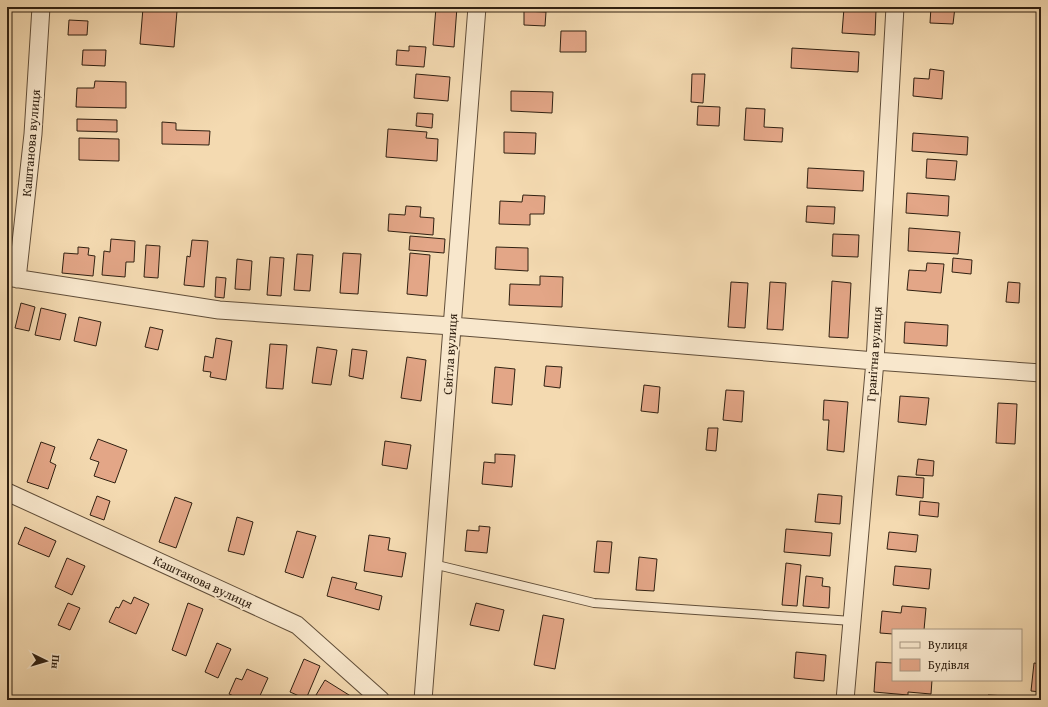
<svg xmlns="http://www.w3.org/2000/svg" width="1048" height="707" font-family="'Gentium Book Plus',serif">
<rect width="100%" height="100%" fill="#f4dab1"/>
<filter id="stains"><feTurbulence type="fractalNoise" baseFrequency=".005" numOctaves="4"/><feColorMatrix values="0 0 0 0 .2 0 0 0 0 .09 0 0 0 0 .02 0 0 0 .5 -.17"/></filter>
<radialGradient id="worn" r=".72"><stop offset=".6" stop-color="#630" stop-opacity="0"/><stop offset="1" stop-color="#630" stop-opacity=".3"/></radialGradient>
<path fill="#e3a687" stroke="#302011" d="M436 7H457L454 47 433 45Z
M931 7H955L953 24 930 23Z
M143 8 177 11 174 47 140 44Z
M844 8 876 10 875 35 842 33Z
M524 11 546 12 545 26 524 25Z
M69 20 88 21 87 35H68Z
M561 31H586V52H560Z
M409 46 426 47 424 67 396 65 397 50 409 51Z
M792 48 859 52 858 72 791 68Z
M83 50H106L105 66 82 65Z
M930 69 944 71 942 99 913 96 914 78 929 79Z
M416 74 450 77 448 101 414 98Z
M692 74H705L703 103 691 102Z
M95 81 126 82V108L76 107 77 88H94Z
M511 91 553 92 552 113 511 111Z
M698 106 720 107 719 126 697 125Z
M746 108 765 109 764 127 783 128 782 142 744 140Z
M417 113 433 114 432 128 416 126Z
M77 119 117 120V132L77 131Z
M162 122 176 123V130L210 131 209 145 162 144Z
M388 129 427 132 426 138 438 139 437 161 386 157Z
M504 132 536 133 535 154 504 153Z
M913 133 968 137 967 155 912 151Z
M79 138 119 139V161L79 160Z
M927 159 957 161 955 180 926 178Z
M808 168 864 171 863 191 807 188Z
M907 193 949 196 948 216 906 213Z
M523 195 545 196 544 214H530V225L499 224 500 201 522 202Z
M406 206 421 207 420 217 434 218 433 235 388 231 389 214 405 215Z
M807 206 835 207 834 224 806 222Z
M909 228 960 232 958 254 908 251Z
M833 234 859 235 858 257 832 256Z
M410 236 445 239 444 253 409 250Z
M111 239 135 241 134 262H126L125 277 102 275 104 251 110 252Z
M192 240 208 241 204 287 184 285 187 256 190 257Z
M146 245 160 246 158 278 144 277Z
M78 247 89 248 88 255 95 256 93 276 62 273 64 253 78 254Z
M496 247 528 248V271L495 269Z
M343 253 361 254 358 294 340 293Z
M410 253 430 255 427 296 407 294Z
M297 254 313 255 310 291 294 290Z
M270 257 284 258 281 296 267 295Z
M953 258 972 260 971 274 952 272Z
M237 259 252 261 250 290 235 289Z
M927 263 944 264 941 293 907 290 909 270 926 271Z
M540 276 563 277 562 307 509 305 510 284 540 285Z
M216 277 226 278 224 298 215 297Z
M832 281 851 283 848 338 829 337Z
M731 282 748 283 745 328 728 327Z
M770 282 786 283 783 330 767 329Z
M1008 282 1020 283 1019 303 1006 302Z
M21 303 35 307 29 331 15 328Z
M41 308 66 314 60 340 35 335Z
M79 317 101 322 96 346 74 341Z
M905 322 948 325 947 346 904 343Z
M150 327 163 330 158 350 145 347Z
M216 338 232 341 226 380 210 377 211 372 203 371 205 356 213 358Z
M270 344 287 345 283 389 266 388Z
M317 347 337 350 331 385 312 383Z
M352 349 367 351 363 379 349 376Z
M407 357 426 360 421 401 401 398Z
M546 366 562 367 560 388 544 386Z
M495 367 515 369 512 405 492 403Z
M644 385 660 387 658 413 641 411Z
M726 390 744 391 742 422 723 420Z
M900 396 929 398 926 425 898 422Z
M824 400 848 402 844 452 827 450 829 420H823Z
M998 403 1017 404 1015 444 996 443Z
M708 428H718L716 451 706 450Z
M98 439 127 450 115 483 94 476 99 462 90 459Z
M385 441 411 445 407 469 382 465Z
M41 442 55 447 50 462 56 465 48 489 27 482Z
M495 454 515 455 512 487 482 484 484 462 495 463Z
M918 459 934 461 933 476 916 475Z
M898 476 924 478 923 498 896 495Z
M818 494 842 496 840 524 815 522Z
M97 496 110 501 104 520 90 515Z
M175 497 192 503 176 548 159 542Z
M920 501 939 503 938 517 919 515Z
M237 517 253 522 244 555 228 551Z
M479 526 490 527 487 553 465 551 467 530 479 531Z
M25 527 56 541 49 557 18 544Z
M786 529 832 533 830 556 784 552Z
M297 531 316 536 303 578 285 572Z
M889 532 918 535 916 552 887 549Z
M369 535 390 538 388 550 406 553 402 577 364 571Z
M597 541 612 542 609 573 594 572Z
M639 557 657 559 654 591 636 590Z
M67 558 85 566 72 595 55 587Z
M786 563 801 565 797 606 782 605Z
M895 566 931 569 929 589 893 585Z
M806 576 823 578 822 586 830 587 829 608 803 606Z
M332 577 357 583 355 589 382 596 379 610 327 596Z
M134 597 149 604 136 634 109 622 116 607 119 608 123 600 131 604Z
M68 603 80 608 70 630 58 625Z
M188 603 203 609 186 656 172 650Z
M476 603 504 610 499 631 470 625Z
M902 606 926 608 924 630H893V634L880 633 882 611 901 613Z
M543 615 564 619 555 669 534 665Z
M217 643 231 649 218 678 205 672Z
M796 652 826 655 824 681 794 678Z
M304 659 320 666 306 699 290 692Z
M876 662 893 663V680H932L931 694 908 692V695L874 692Z
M1034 663 1041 664V692L1031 691Z
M247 669 268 678 258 700H243L229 694 236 678 242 680Z
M325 680 357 700H313Z
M988 695 1008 696V700H988Z"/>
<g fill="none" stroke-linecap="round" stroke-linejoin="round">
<defs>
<path id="lane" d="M433 564 594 603 852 621"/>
<path id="street" d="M7 277 219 310 452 326 875 361 1041 373
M17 279 33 134 41 7
M7 492 297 625 381 700
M423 700 477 7
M845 700 875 361 895 7"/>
</defs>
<use href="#lane" stroke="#614e39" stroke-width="10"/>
<use href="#street" stroke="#614e39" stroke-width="19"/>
<use href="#lane" stroke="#f8e7cc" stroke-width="8"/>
<use href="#street" stroke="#f8e7cc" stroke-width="17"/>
</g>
<g text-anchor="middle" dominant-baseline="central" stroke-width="4" stroke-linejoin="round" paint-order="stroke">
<g font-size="13" fill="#302011" stroke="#f8e7cc">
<text transform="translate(31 143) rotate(-85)">Каштанова вулиця</text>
<text transform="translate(450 354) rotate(-86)">Світла вулиця</text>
<text transform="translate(874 354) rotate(-86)">Гранітна вулиця</text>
<text transform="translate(203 582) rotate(25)">Каштанова вулиця</text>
</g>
</g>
<rect width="1048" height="707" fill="none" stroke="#f4dab1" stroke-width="24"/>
<rect x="8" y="8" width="1032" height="691" fill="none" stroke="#302011" stroke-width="2"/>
<rect x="12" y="12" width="1024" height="683" fill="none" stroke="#302011"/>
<rect x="892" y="629" width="130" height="52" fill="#f8e7cc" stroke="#a89781"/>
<rect x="900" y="642" width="20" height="6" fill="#f8e7cc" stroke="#a89781"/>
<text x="928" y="649" font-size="12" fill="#302011">Вулиця</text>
<rect x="900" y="659" width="20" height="12" fill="#e3a687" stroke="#a89781"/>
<text x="928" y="669" font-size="12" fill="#302011">Будівля</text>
<g transform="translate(46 661) rotate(95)" stroke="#f8e7cc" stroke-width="3" paint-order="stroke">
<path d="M0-3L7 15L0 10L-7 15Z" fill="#302011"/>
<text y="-6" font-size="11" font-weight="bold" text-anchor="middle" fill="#302011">Пн</text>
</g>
<rect width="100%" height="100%" filter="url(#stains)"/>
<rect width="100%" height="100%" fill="url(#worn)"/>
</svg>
